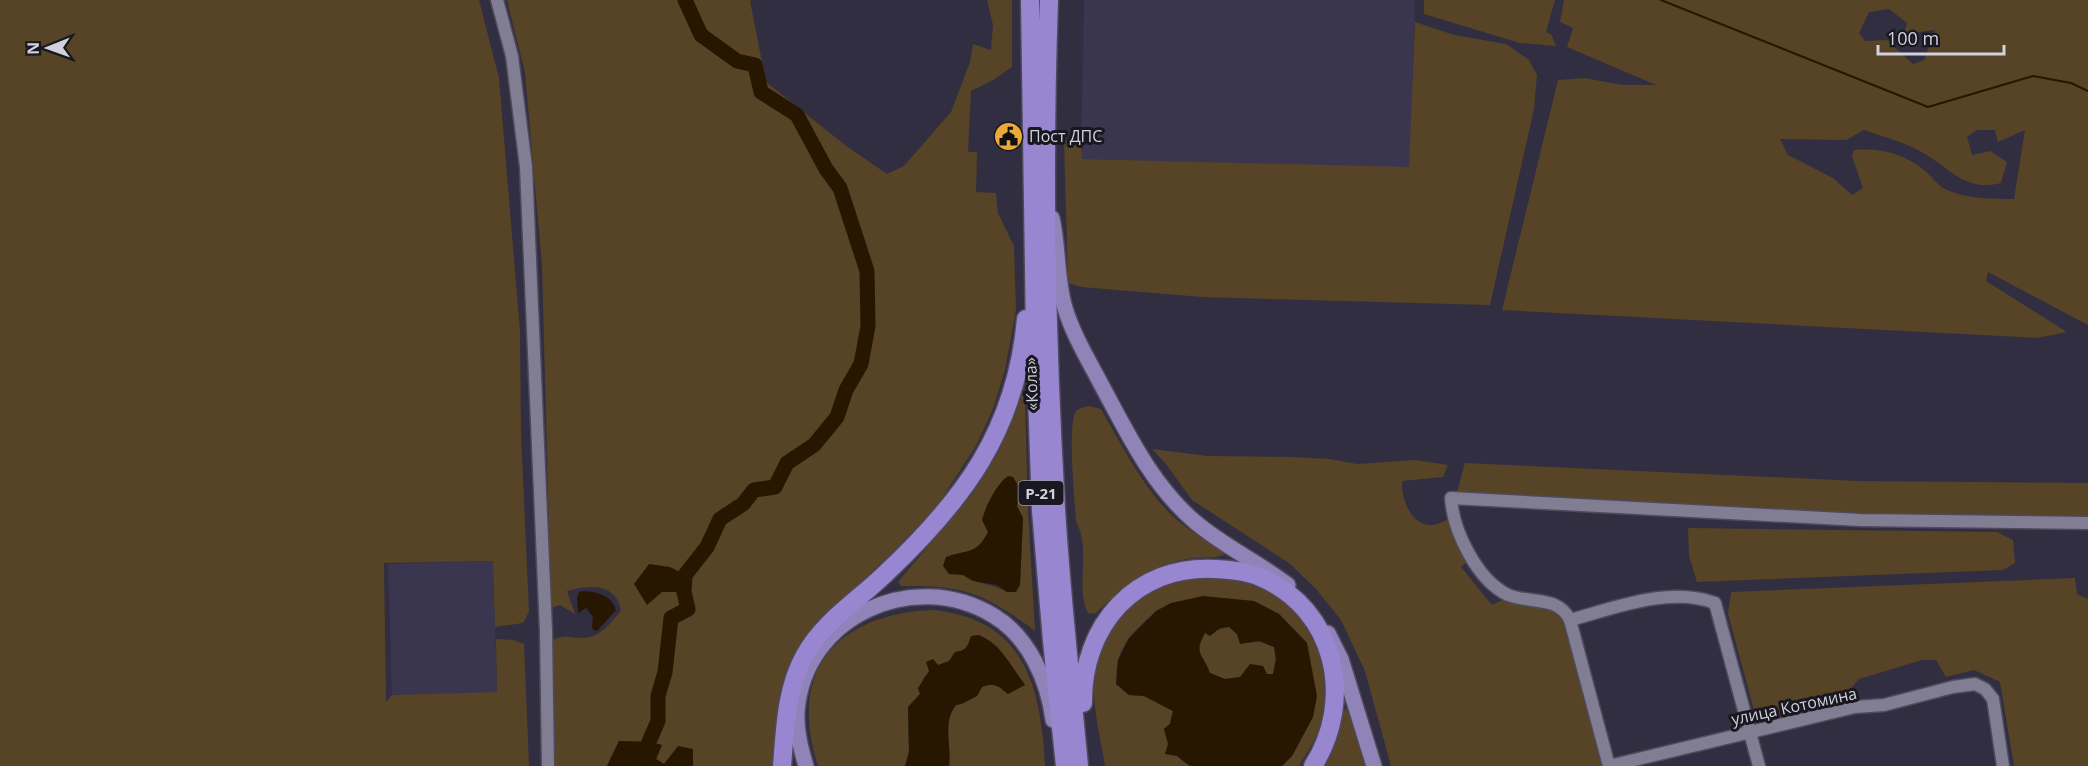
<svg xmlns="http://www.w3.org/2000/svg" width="2088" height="766" font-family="'Open Sans',sans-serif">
<rect width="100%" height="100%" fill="#322e41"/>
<path fill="#3b364f" d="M1084 0H1415L1410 168 1081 159Z
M493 561 497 693 392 695 388 564Z"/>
<path fill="#574325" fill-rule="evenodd" d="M0 0H479L499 78 520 331 521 433 529 612 523 623 495 627 493 561 384 563 386 702 392 695 497 692 496 639 513 640 524 644 529 766H0Z
M507 0H753L750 1 766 82 845 145 887 174 904 166 951 112 970 62 973 44 991 50 993 25 987 0H1012V67L993 80 971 91 968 152H977L976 192 996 193 998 213 1014 246 1016 310 1005 370 993 409 976 446 935 509 892 553 847 595 812 634 776 766H693V749L664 764 656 759 662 745 649 742 619 741 607 766H555L552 640C566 634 570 638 584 638 600 638 611 622 621 611 620 607 619 601 616 598 605 582 582 587 567 591L575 614 560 605 551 608 542 265 525 73Z
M1424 0H1555L1546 32 1551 34 1556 46 1520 43 1424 14Z
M1564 0H2088V325L1988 272 1986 281 2067 332 2037 338 1502 310 1558 80 1584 78 1623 85H1656L1567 47 1573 28 1560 22ZM1889 9 1907 23 1904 34 1935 30 1924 60 1913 64 1887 40 1865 41 1859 33 1869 12ZM1864 130C1884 137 1907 143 1925 154 1952 170 1966 192 2001 183L2007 162 1990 151 1972 155 1967 137 1977 130H1995L1998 142 2025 130 2014 199C1992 199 1965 199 1945 189 1937 185 1931 175 1924 170 1903 153 1880 148 1854 150L1852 156 1863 188 1852 195 1833 178 1788 155 1780 139 1846 140Z
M1415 22 1454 35 1506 44 1529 60 1537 75 1534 109 1490 305 1202 297 1081 287 1068 283 1064 140 1081 139 1082 159 1409 167Z
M1020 392 1025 399 1028 510 1035 631C984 593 965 585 901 586L898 582 972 494 999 451ZM1004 479 1020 489 1017 506 1023 518 1020 585 1007 592C995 584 969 583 962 573 958 568 956 560 953 555L967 552 982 545 989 532 996 491Z
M1089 406 1101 409C1123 447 1144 490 1176 519 1190 531 1206 541 1222 551L1224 555C1213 559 1199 556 1187 559 1150 565 1122 587 1096 613L1089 614C1074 593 1092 548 1076 522 1075 504 1067 423 1076 411 1080 408 1084 407 1089 406Z
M1152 449 1208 456 1292 457 1329 459 1357 464 1415 460 1448 465 1443 477 1402 481C1401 498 1411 527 1433 525 1437 525 1443 521 1447 520L1467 562 1461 567 1492 605 1504 599 1554 610 1564 616 1607 766H1391L1365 671 1341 620 1316 589 1289 563 1192 500 1166 464Z
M1465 463 1857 481 2088 483V520L1860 517 1457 492Z
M1688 528 1997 532 2013 540 2015 563 2003 570 1697 582 1689 556Z
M1222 576 1245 581 1280 598 1306 621 1321 652 1326 692 1323 719 1317 736 1299 766H1282L1292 756 1313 717 1307 643 1279 614 1171 603C1150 615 1124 636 1118 661 1116 668 1117 677 1116 684L1129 695 1144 696 1173 711 1170 724 1164 729C1169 746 1175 757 1190 766H1105C1101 739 1093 712 1094 684 1096 636 1132 588 1181 579 1194 577 1209 577 1222 576Z
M2075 578 2077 594 2088 599V766H2014L2000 682 1974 670 1946 677 1936 660H1922L1859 679 1839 702 1757 721 1728 614 1731 592Z
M932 610C1025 618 1041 687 1045 766H949C951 747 942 721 956 705L962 704 977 696 982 687 990 684 1025 685 997 646 972 636C968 646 966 651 955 652L950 661 930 671 923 679 920 694 908 707 909 752 905 766H818C787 671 837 614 932 610Z
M1229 627 1237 634 1274 647 1276 659 1273 675 1225 679 1210 673C1203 654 1193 654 1205 633Z
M1349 707 1365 766H1321L1341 712Z"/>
<path fill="#271700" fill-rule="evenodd" d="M1008 476 1013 477 1020 489 1017 506 1023 518 1020 585 1016 592H1007L997 585 973 581 963 575 949 574 943 566 946 557C968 549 976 555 988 532L982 520C986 505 996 485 1008 476Z
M649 564 670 567 692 578 684 592H662L647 605 634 584Z
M584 591C597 592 612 595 616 610L597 631 593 630 592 626 593 617 586 608 578 613 577 597 579 592Z
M1203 596 1254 601 1279 614 1307 643 1317 696 1313 717 1292 756 1282 766H1190L1177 756 1165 754 1168 744 1164 729 1170 724 1173 711 1144 696 1129 695 1116 684 1118 660 1129 638 1156 611 1171 603ZM1229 627 1237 634 1240 644 1260 641 1274 647 1276 659 1273 674H1267L1263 666 1250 664 1240 677 1225 679 1210 673C1203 654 1193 654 1205 633L1210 636 1220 628Z
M979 635C1001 644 1011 666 1025 685L1008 694C998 686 994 682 982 687L977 696C970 699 964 704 956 705 942 722 952 747 949 766H905L909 752 908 707 920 694 918 688 929 671 926 662 933 659 938 665 949 661 955 652C966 651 968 646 971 636Z
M619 741 649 742 662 745 656 759 664 764 678 746 693 749V766H607Z"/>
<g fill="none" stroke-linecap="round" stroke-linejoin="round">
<path stroke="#271700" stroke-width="2" d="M1661 0 1928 107 2033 76 2071 83 2088 91"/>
<path stroke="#271700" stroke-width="15" d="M641 766 649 742 658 721V696L665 672 671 618 688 609 684 592 685 575 707 547 720 519 743 504 754 490 775 487 787 463 814 445 837 417 846 390 861 364 868 326 867 271 840 188 826 169 797 115 761 92 755 65 737 61 701 35 685 0"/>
<defs>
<path id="minor" d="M497 0 512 56 526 167 546 631 548 766
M1570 620C1615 608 1669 586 1715 603L1759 766
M2003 766 1993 699 1985 689 1975 684 1953 687 1884 705 1855 707 1609 766 1570 620C1558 595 1530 604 1508 595 1477 580 1453 531 1451 498L1860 520 2088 523"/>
<path id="major" d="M1052 218C1059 248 1056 278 1065 308 1073 335 1089 361 1102 386 1128 434 1152 485 1194 521 1223 546 1258 562 1288 585
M1328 633 1341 659 1374 766
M806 766C801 749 796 731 797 712 804 616 914 567 994 616 1029 637 1048 681 1053 720"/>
<path id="highway" d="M1030 0 1035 336 1041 511 1052 641 1065 766
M1049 0C1043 170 1046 339 1056 508 1061 594 1071 680 1079 766
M1083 703C1082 626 1135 564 1216 569 1231 570 1246 571 1260 577 1336 609 1355 700 1313 766
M782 766C785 730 786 688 805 655 823 622 857 601 884 575 963 501 1016 431 1026 319"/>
</defs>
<use href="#minor" stroke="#4e4a5a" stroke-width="15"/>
<use href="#major" stroke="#4e4a5a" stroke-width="18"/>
<use href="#highway" stroke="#4e4a5a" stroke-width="21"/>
<use href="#minor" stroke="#817d93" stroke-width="12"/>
<use href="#major" stroke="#8f83b8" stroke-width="15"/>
<use href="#highway" stroke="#9887d0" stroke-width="18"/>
</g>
<defs>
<symbol id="civic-disc" viewBox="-11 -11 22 22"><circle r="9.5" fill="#eba93a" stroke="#191820"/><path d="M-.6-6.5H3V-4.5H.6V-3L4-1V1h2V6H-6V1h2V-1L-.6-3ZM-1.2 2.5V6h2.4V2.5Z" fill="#111"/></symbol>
</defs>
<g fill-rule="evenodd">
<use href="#civic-disc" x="992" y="120" width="33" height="33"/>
</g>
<g text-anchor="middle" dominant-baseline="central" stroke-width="6" stroke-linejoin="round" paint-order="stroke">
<rect fill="#191820" stroke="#9b9aa4" stroke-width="1.5" x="1018.5" y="481" width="45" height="24" rx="4.5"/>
<g font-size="15" font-weight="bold" fill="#d3d1dd">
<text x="1041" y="493">Р-21</text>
</g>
<g font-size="16" fill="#d3d1dd" stroke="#191820" text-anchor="start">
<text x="1029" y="136">Пост ДПС</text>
</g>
<g font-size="16" fill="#d3d1dd" stroke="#191820">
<text transform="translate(1031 384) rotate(-92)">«Кола»</text>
<text transform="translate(1794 706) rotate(-12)">улица Котомина</text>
</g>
</g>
<g transform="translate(48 48) rotate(269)" stroke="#191820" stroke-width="4.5" paint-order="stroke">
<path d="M0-4.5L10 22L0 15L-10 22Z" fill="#d3d1dd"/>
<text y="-9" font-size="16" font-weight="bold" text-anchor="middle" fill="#d3d1dd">N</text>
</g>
<path d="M1878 45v9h126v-9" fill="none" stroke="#d3d1dd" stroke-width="3"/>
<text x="1887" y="45" font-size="18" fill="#d3d1dd" stroke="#191820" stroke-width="4.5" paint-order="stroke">100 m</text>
</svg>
